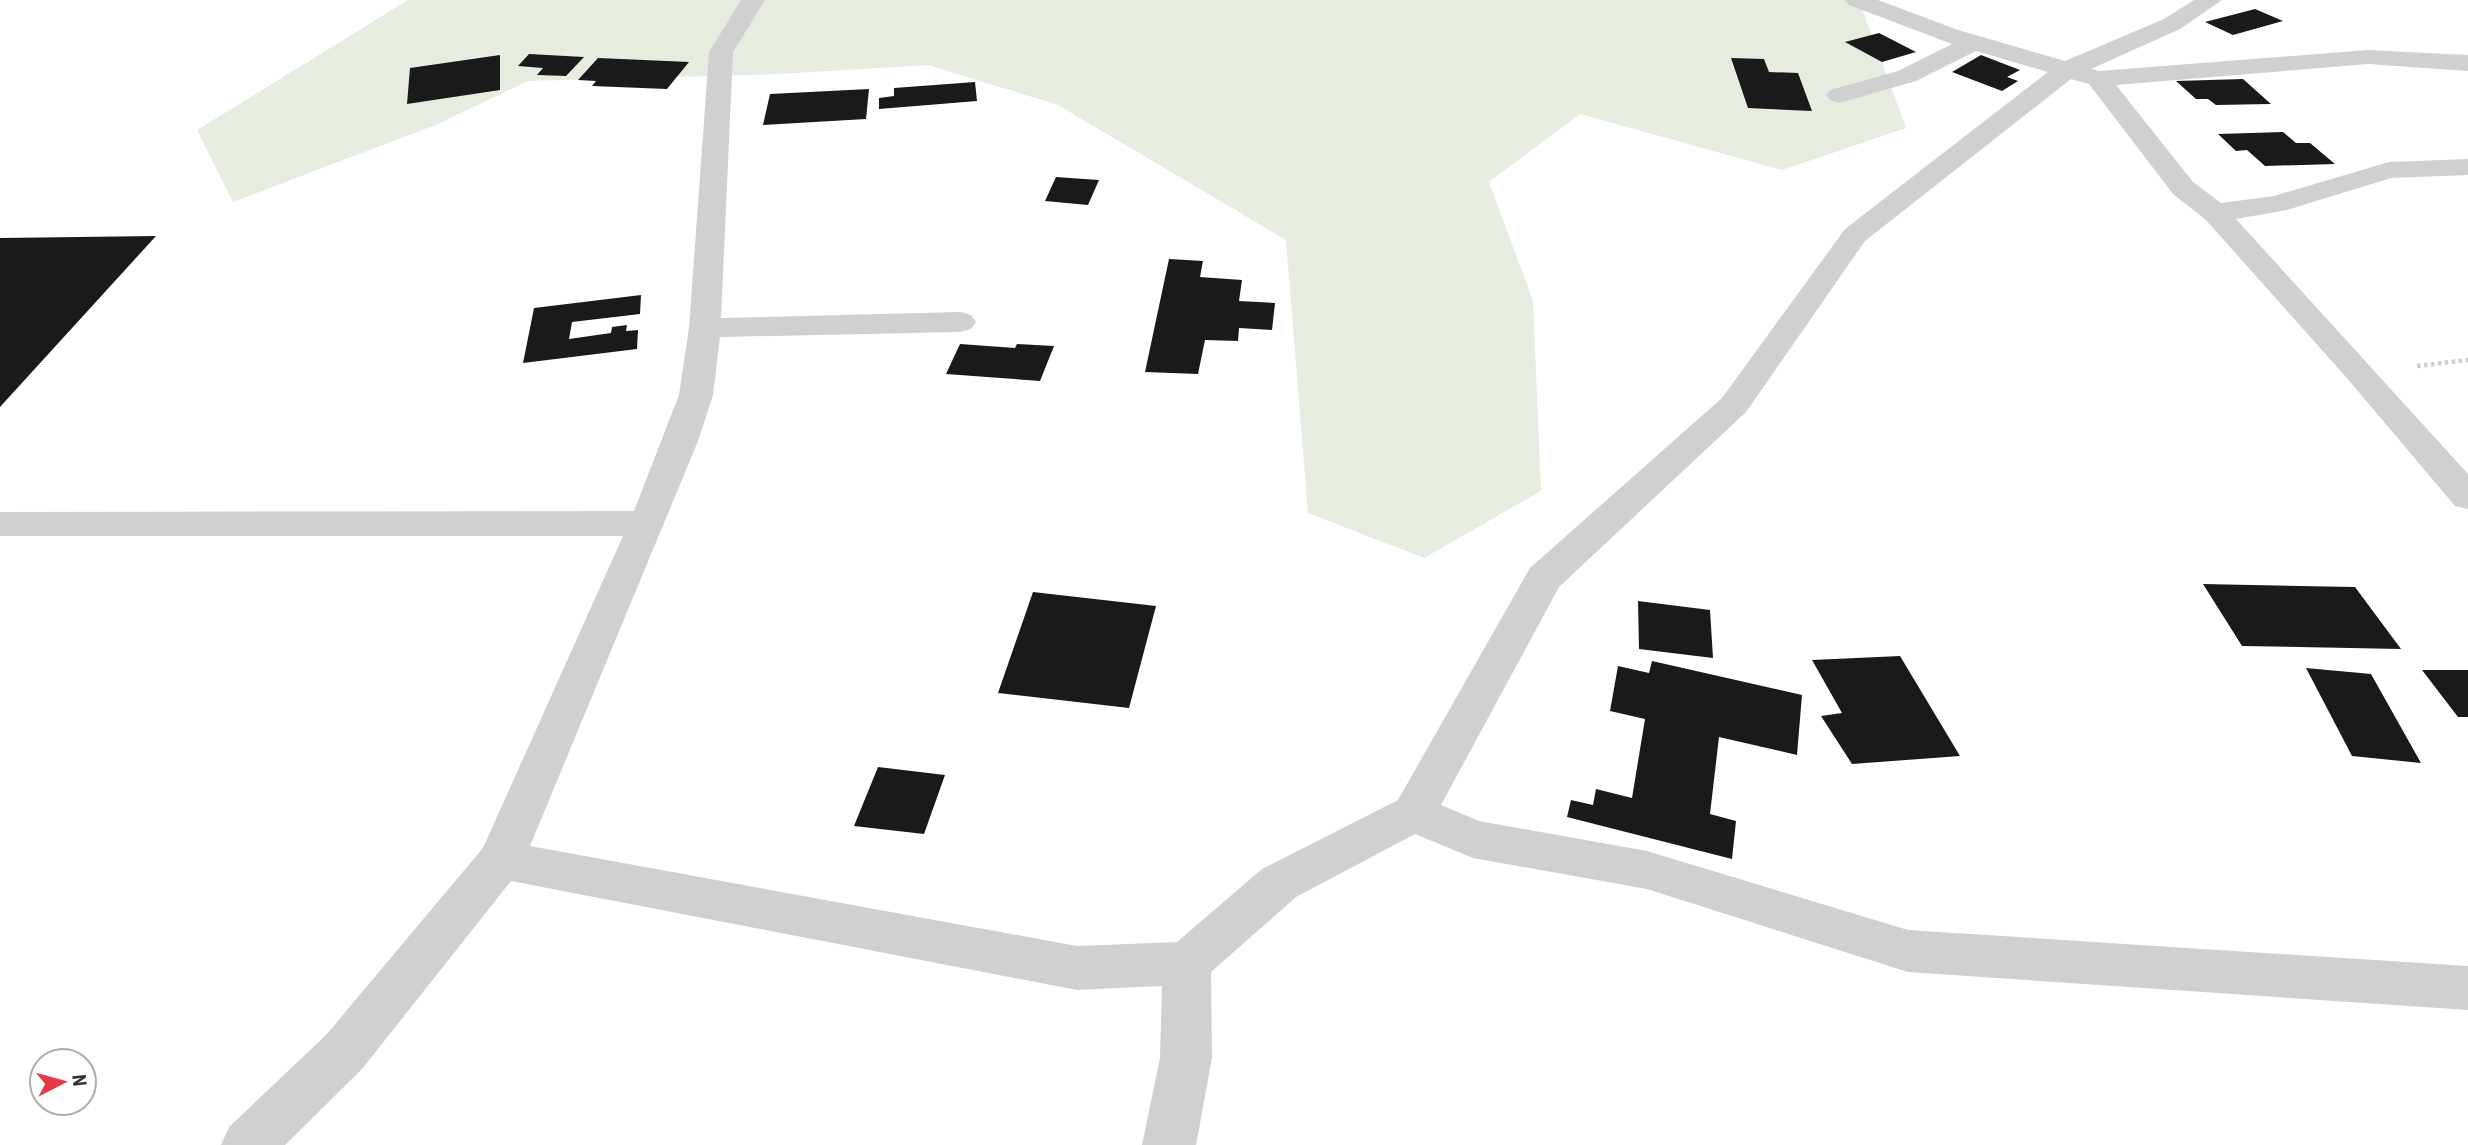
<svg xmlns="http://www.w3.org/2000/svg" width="2468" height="1145" font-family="'Roboto Condensed',sans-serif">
<rect width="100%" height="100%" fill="#fff"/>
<path fill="#e6ecdf" d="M408 0H1856L1860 3 1906 128 1782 170 1580 114 1489 182 1533 301 1541 491 1424 558 1308 513 1286 240 1058 105 928 65 779 74 528 81 438 124 233 202 197 130Z"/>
<path fill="#1a1a1a" d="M2255 9 2283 21 2233 35 2205 22Z
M1879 33 1916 52 1882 62 1845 42Z
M529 54 584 57 566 76 537 75 543 68 518 66Z
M500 55V90L407 104 410 68Z
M1981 55 2020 70 2007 77 2018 81 2002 91 1952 72Z
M598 58 689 62 667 89 592 86 596 81 578 80Z
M1731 58 1764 59 1769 72 1798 73 1812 111 1748 108Z
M2243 79 2271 104 2216 105 2208 99H2196L2176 81Z
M975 82 977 101 879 109V98L894 96V88Z
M869 89 866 119 763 125 770 94Z
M2283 132 2296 143H2310L2335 164 2265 166 2247 150 2236 151 2218 134Z
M1056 177 1099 180 1088 205 1045 201Z
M156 236 0 407V238Z
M1169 259 1203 261 1200 277 1242 280 1239 301 1275 303 1272 330 1239 328 1238 341 1205 340 1198 374 1145 372Z
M641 295 640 314 572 322 569 339 611 333 612 327 627 325 626 331 638 330 637 349 523 363 534 308Z
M960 344 1015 348 1017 344 1054 346 1040 381 946 374Z
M2203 584 2355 587 2401 649 2242 646Z
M1033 592 1156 606 1129 708 998 693Z
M1638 601 1710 610 1713 658 1639 649Z
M1900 656 1960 756 1852 764 1821 716 1842 713 1812 660Z
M1652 661 1802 695 1797 755 1719 737 1710 814 1736 821 1732 859 1567 817 1571 800 1593 805 1596 789 1632 798 1645 719 1610 711 1618 666 1649 673Z
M2306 668 2371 674 2421 763 2352 756Z
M2422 670H2468V717H2458Z
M878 767 945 775 924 834 854 826Z"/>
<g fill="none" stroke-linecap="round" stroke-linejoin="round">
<path stroke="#cdcdcd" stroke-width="4.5" stroke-dasharray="3.5 3.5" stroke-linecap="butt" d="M2417 366 2468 360"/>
<path fill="#d0d0d0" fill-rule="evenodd" d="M741 0H765L733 52 721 318 960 312 971 315 976 322 971 329 960 332 720 337 713 395 698 441 530 846 1077 946 1177 942 1262 869 1398 800 1530 568 1722 398 1845 229 2048 72 1976 51 1916 81 1839 103 1830 100 1826 95 1830 90 1898 71 1952 44 1849 5 1845 0H1878L1958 30 2065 61 2164 19 2194 0H2222L2180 29 2091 69 2099 71 2368 50 2468 55V71L2368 64 2116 85 2193 182 2221 203 2274 196 2389 162 2468 159V175L2391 178 2287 210 2236 219 2468 474V509L2455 506 2346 377 2205 219 2173 194 2089 84 2071 79 1865 241 1746 412 1559 587 1441 805 1479 821 1647 851 1908 930 2468 966V1010L1908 972 1647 889 1473 858 1415 834 1296 897 1211 972 1212 1058 1196 1145H1142L1160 1058 1162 986 1077 990 511 881 362 1069 285 1145H221L229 1127 326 1035 483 848 623 536H0V512L634 511 679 395 689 328 709 52Z"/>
</g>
<g transform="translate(63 1082) rotate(84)"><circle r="33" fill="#ffffff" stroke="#adadad" stroke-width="2"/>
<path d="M0-5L12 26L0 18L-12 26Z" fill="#e63946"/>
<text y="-10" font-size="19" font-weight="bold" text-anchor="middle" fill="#333333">N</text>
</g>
</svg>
